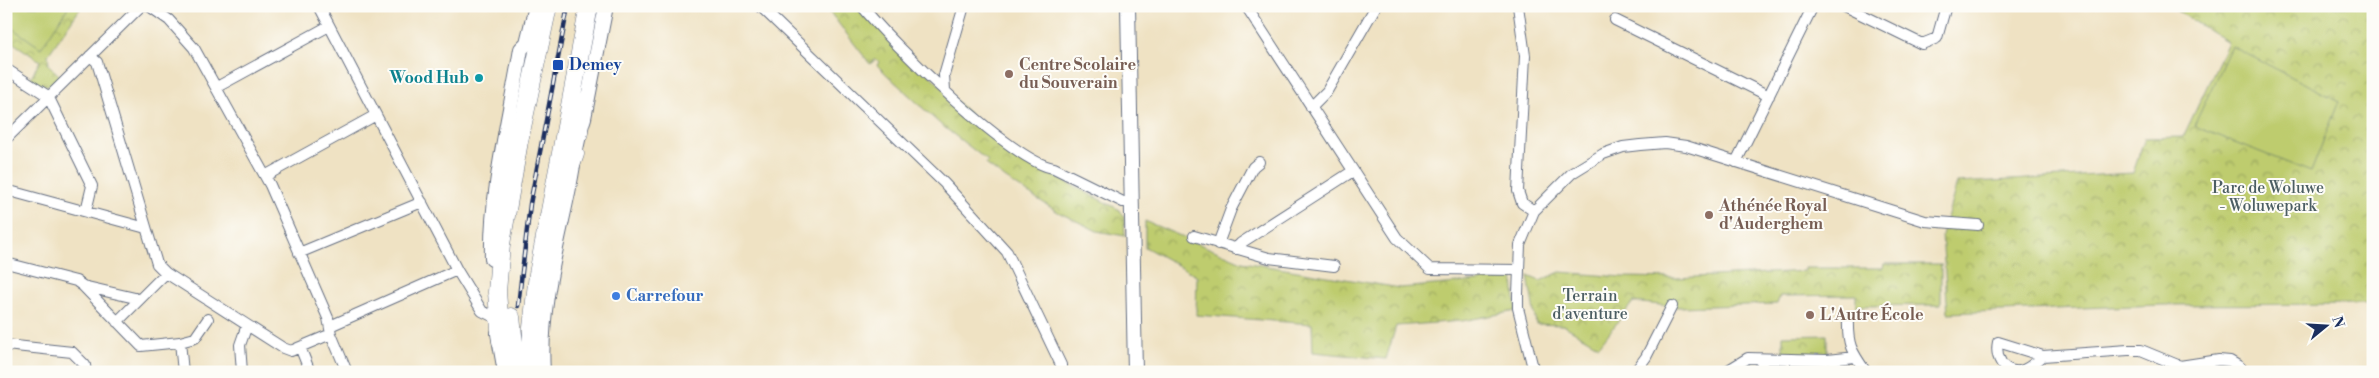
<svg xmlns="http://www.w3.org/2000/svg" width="2379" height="378" font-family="'Libre Bodoni',serif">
<defs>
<pattern id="park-crowns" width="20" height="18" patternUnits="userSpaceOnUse" patternTransform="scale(1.25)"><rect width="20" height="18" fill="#becc6e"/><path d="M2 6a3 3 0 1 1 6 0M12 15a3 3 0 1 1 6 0" fill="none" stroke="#9aa65e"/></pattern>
</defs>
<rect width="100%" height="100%" fill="#fdfcf7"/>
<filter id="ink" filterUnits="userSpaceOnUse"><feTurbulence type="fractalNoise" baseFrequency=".02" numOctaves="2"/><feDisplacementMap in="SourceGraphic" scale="10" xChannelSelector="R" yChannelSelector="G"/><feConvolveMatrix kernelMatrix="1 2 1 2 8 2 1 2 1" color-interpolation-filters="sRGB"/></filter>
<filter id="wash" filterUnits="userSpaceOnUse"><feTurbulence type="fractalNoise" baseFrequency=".0096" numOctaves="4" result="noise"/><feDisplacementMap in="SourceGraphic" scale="20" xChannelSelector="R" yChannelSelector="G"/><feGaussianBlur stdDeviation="1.12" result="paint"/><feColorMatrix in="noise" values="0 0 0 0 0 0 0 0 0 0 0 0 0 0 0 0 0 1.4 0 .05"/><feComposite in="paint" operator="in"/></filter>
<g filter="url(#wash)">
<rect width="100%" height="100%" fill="#efe2c3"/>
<path fill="url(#park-crowns)" stroke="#6c7e66" d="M6 6H82L48 55 49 65 62 78 51 88V85L44 86V89L30 79 40 61 6 38Z
M825 6H859L993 137 1029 163 1120 210 1124 217 1125 236 1097 231 1058 212 1006 179 986 164 988 161 940 124 884 72 877 65 879 62 876 59 870 64Z
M2169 6H2373V304L2161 305 1948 313 1942 235 1957 183 2133 173 2145 138 2183 137 2228 42Z
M1145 221 1242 262 1400 288 1513 278 1516 311 1462 321 1396 326 1386 359 1313 352 1312 324 1196 315 1197 276 1145 247Z
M1884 264H1941V305L1856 306V295L1780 296 1777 304 1678 307 1633 302 1599 346 1563 325 1536 324 1528 276 1540 281 1560 272 1622 277 1677 278 1805 271V268H1883Z
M1827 335V355L1783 356V336Z"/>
<path fill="#becc6e" stroke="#6c7e66" d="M6 6H69L41 48 6 24Z
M2231 46 2339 101 2311 172 2194 126Z"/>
</g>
<g filter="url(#ink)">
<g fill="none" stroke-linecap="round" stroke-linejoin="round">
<defs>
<path id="street" d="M149 6 169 20 194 48 270 185 328 318 331 334 347 372
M319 6 457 270 482 311 496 318
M760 6 944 183 1007 252 1061 365V372
M862 6C890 42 1013 163 1054 168L1123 202H1132
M1246 6 1397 238 1430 269 1519 270
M1518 6 1525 56 1518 191 1522 203 1534 211
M1844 6 1922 44 1937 38 1946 6
M1615 20 1769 96
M90 56 97 62 157 264 166 273 283 348 291 351 300 347
M6 69 48 96 92 186 86 211
M217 87 329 26
M945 90 944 75 964 6
M1311 107 1327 91 1376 6
M6 139 141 6
M1736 162 1813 6
M265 176 376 115
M6 190 146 228
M1194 236 1269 258 1334 266
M1218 244 1231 209 1253 167 1259 162
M1235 249 1241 243 1353 171
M299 253 422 202
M6 263 76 281 83 286 135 298 138 301
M83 286 141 346 180 342 195 338 208 319
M1848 318C1847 344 1851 351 1866 372
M117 322 166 273
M330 326 457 270
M180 342 183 372
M6 345 72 352 85 365 86 372
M2043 356C2037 361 2029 369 2020 371 2002 373 1995 356 1998 342L2043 356 2128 350H2141L2180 366 2219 360 2230 361 2240 367 2244 372
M242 372 240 345 247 325
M310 372 300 347 331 334
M1534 372 1518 308V294L1520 245 1534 211 1572 173 1603 154 1623 147 1640 145 1665 143 1686 146 1925 221 1978 225
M1635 372 1646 357 1672 306
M1725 372 1748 358 1827 360 1855 357
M1760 372 1763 359"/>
<path id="secondary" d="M1128 6 1135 372
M492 259C490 192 510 116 521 49L527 43 536 6
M498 333 505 372
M543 372C539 311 555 255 567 197 573 171 575 144 584 118L606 6"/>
<path id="highway" d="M579 133 580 101
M565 182 575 154
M511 317 517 372
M501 341 497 292 501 244 519 141 548 6
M531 372 532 328 538 274 589 6"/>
</defs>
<use href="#street" stroke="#656e81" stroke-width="12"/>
<use href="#secondary" stroke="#656e81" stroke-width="16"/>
<use href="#highway" stroke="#656e81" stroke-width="19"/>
<use href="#street" stroke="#fff" stroke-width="10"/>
<use href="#secondary" stroke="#fff" stroke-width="14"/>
<use href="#highway" stroke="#fff" stroke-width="18"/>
<defs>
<path id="rail" d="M518 306 530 204 568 6"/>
</defs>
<use href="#rail" stroke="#1b2f5e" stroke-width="4.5"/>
<use href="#rail" stroke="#fdfcf7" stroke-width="2.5" stroke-dasharray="8" stroke-linecap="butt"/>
</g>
</g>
<rect fill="#1a4fb4" stroke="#fdfcf7" stroke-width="2" x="552" y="59" width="12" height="12" rx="2.5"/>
<g fill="#8d6e63" stroke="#fdfcf7" stroke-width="2">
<circle cx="1009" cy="74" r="5"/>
<circle cx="1709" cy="215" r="5"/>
<circle cx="1810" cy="315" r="5"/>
</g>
<circle fill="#0f9aa8" stroke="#fdfcf7" stroke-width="2" cx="479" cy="78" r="5"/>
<circle fill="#3f7fe0" stroke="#fdfcf7" stroke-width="2" cx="616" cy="296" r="5"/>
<g text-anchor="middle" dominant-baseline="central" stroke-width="4" stroke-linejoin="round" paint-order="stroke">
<g font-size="16" font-weight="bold" fill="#164399" stroke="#fdfcf7" text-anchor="start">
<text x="569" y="65">Demey</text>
</g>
<g font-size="16" font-weight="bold" fill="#785e54" stroke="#fdfcf7" text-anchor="start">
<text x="1019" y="65">Centre Scolaire<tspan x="1019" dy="18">du Souverain</tspan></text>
<text x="1719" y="206">Athénée Royal<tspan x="1719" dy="18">d'Auderghem</tspan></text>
<text x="1820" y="315">L'Autre École</text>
</g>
<g font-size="16" font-weight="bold" fill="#0d838f" stroke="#fdfcf7" text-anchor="end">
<text x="469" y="78">Wood Hub</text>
</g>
<g font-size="16" fill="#4c5e63" stroke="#fdfcf7">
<text x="2268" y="188">Parc de Woluwe<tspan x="2268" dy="18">- Woluwepark</tspan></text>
<text x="1590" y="296">Terrain<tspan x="1590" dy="18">d'aventure</tspan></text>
</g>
<g font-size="16" font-weight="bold" fill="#366cbe" stroke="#fdfcf7" text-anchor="start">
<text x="626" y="296">Carrefour</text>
</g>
</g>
<rect width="2379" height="378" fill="none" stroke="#fdfcf7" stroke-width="25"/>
<g transform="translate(2326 326) rotate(72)" stroke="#fdfcf7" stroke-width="4" paint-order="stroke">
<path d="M0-4L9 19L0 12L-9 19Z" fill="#1b2f5e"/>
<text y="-8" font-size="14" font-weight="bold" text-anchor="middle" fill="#1b2f5e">N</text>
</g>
</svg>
